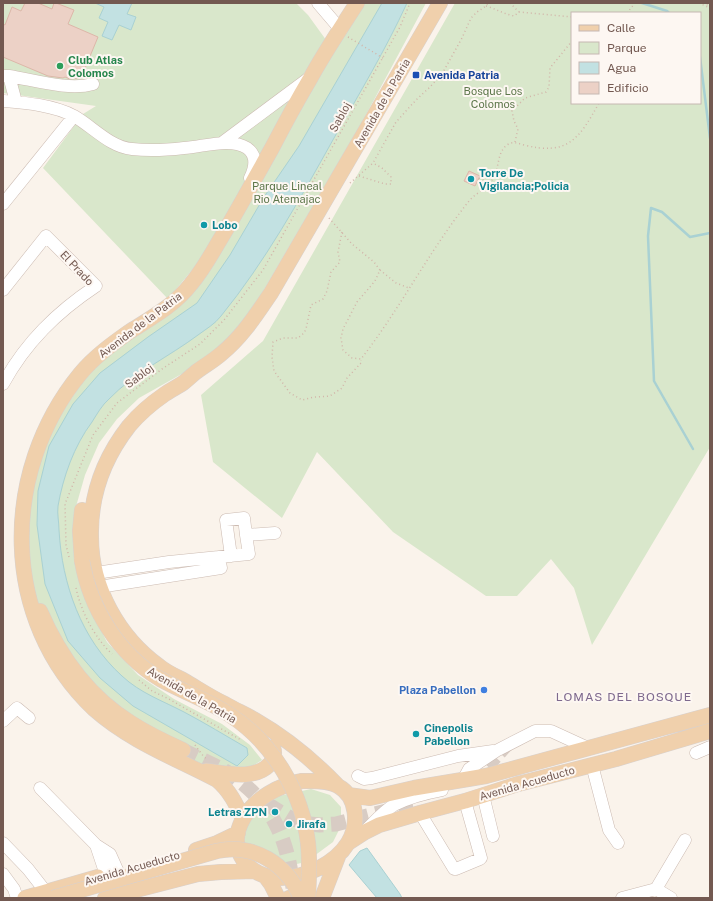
<svg xmlns="http://www.w3.org/2000/svg" width="713" height="901" font-family="'Public Sans',sans-serif">
<rect width="100%" height="100%" fill="#faf3eb"/>
<path fill="#d9e7cb" fill-rule="evenodd" d="M3 3H296L308 15 329 44 202 258 168 299 43 168 83 114 96 106 3 93Z
M359 3H426L361 124 248 317 215 353 187 371 139 398 117 419 99 443 85 475 75 510 89 607 107 642 138 675 174 699 222 724 250 745 262 760 248 769 206 766 179 756 150 728 121 711 80 672 34 596 20 533 37 450 98 359 182 300Z
M455 3H710V447L592 645 574 588 551 559 517 596H486L393 532 317 452 282 518 213 462 201 395 263 341ZM572 13H700V103H572Z
M311 789 330 795 341 807V826L333 842 306 862 278 868 245 847V829L258 811 279 796Z"/>
<path fill="#c2e1e2" stroke="#a9d1d3" d="M95 3H132L127 14 136 17 131 30 119 25 112 40 102 36 108 22 99 18 104 7Z
M382 3H407C386 49 359 94 334 138 300 199 265 262 221 316 215 324 206 329 198 335 170 356 134 373 109 399 102 405 97 414 92 422 74 446 63 477 58 506 57 514 59 522 59 530 62 584 81 639 122 676 140 693 163 701 184 712 205 723 226 736 247 748L248 755 237 766 133 706 100 678 68 641 45 584 37 525 38 491 49 446 73 404 100 373 148 337 197 303 230 255 264 197 299 146Z
M367 848 400 894 402 898H377L349 865 360 851Z"/>
<g fill="none" stroke-linecap="round" stroke-linejoin="round">
<path stroke="#a9d1d3" stroke-width="2.5" d="M642 3 667 11 669 13
M700 57 710 138
M693 449 654 381 648 236 651 208 662 212 690 237 710 233"/>
</g>
<path fill="#ecd1c6" stroke="#ddb7a9" d="M25 3H38L52 9 54 3H56L74 10 68 24 98 37 81 78 70 79 65 77 63 78 48 76 3 57V24L5 25 12 7 21 11Z
M469 171 480 176 475 186 464 181Z"/>
<g fill="none" stroke-linecap="round" stroke-linejoin="round">
<path stroke="#d8ccc4" stroke-width="12" stroke-dasharray="12 6" stroke-linecap="butt" d="M476 780 507 746"/>
<path stroke="#d8ccc4" stroke-width="15" stroke-dasharray="15 8" stroke-linecap="butt" d="M183 750C198 758 215 765 230 774 272 802 288 839 293 888
M267 804 290 818 310 824 320 825 336 824 418 803"/>
<defs>
<path id="minor" d="M318 3 341 30
M3 76H9L16 102
M9 76C34 80 69 91 93 84
M3 101C27 103 53 105 74 116 93 127 110 147 132 149 149 151 167 150 184 148 203 147 230 137 247 148 258 156 255 168 250 178
M223 142 309 78
M3 204 74 116
M3 290 46 236 96 286C57 312 26 342 3 384
M231 556 226 520 244 518 246 535
M96 573 169 562 249 554 246 535 275 533
M99 587 221 568 219 557
M3 721 17 708 29 718
M696 753 710 747
M592 765 609 830 618 843
M358 776 364 779 372 778 458 756 493 751
M463 780 469 769 496 751 535 731H551L588 748
M40 788 96 845 110 854 118 872
M483 795 493 836
M420 813 454 869H456L480 859 481 858 465 801
M368 828C376 820 384 811 394 805 409 797 426 793 442 790
M3 843 28 869 46 892
M96 845 106 875
M3 874 14 889 17 898
M656 889 685 840
M622 898 656 889 671 898"/>
<path id="major" d="M82 561 80 531 82 510
M40 611C59 655 89 697 131 723 148 734 165 742 183 750
M206 771C226 773 254 781 270 764 274 759 275 753 273 747
M302 781C314 781 328 780 338 786 358 797 359 825 348 843 335 864 305 878 280 878 248 878 226 849 243 819 255 798 279 785 302 781Z
M338 786C312 759 288 739 255 720 245 714 235 710 225 704 210 697 197 688 183 680 175 676 166 672 159 666 119 637 91 588 91 537 90 496 104 458 129 426 139 414 152 403 165 394 171 390 177 387 183 383 187 380 191 376 196 372 204 366 213 361 221 354 242 337 256 315 271 293L440 3
M348 795 370 798 414 788 486 776 710 715
M243 819C236 804 230 791 217 780 175 758 130 741 94 709 0 620 0 472 80 374 94 357 112 344 129 332 151 318 175 305 191 284 202 271 210 257 218 243 237 212 254 180 272 148 284 125 297 101 310 79 324 53 341 28 357 3
M348 843 365 832 379 825 420 813 465 801 518 784 616 759 710 731
M196 850 217 843 238 833
M265 876 271 884 278 898
M25 898 98 877
M105 898 198 874 221 872 254 871
M289 898 300 895 309 898
M322 898 339 854"/>
</defs>
<use href="#minor" stroke="#ccbbb2" stroke-width="13"/>
<use href="#major" stroke="#d8d1ce" stroke-width="16"/>
<path stroke="#d2b5a9" stroke-width="1.5" stroke-dasharray="1 3" stroke-linecap="butt" d="M510 3 519 12
M699 3 710 8
M703 3 710 6
M486 6C496 9 504 14 514 16L519 12 572 17
M627 13 635 3
M348 37 383 58
M515 142 518 129 514 121 512 111 525 98 546 92 549 87 550 68 572 41
M359 176 385 184H391V177L382 168 373 163
M479 178 490 183
M350 183 373 163 396 122 416 100 430 87 442 74 462 38 471 18 477 12 486 6 488 3
M329 218 352 244 374 262 380 270 375 281 357 302 343 329 341 338 343 350 352 358 361 359C400 309 429 251 469 201 476 193 486 189 492 180 500 170 496 153 507 145 512 141 518 143 524 145 568 156 579 139 599 103
M342 232 338 252 340 262 331 272 327 291 323 299 311 305 306 329 304 333 298 338H283L273 342 272 357 274 371 290 393 302 400 314 397 330 396 342 388 347 378 361 363V360
M380 270 396 283 409 288
M69 557 66 545 65 504 93 435 117 403 162 369 200 344 224 320 263 270 400 27 410 3
M76 588C81 612 95 638 112 654
M139 680 152 691 167 698 241 740
M195 745 204 757 207 759"/>
<use href="#minor" stroke="#fff" stroke-width="12"/>
<use href="#major" stroke="#f0d0ac" stroke-width="15"/>
<defs>
<path id="major-bridge" d="M82 561C90 608 118 654 160 679 183 692 208 700 230 715 273 743 302 792 308 843 310 861 309 880 308 898
M53 898 217 851C254 843 287 864 301 898"/>
</defs>
<use href="#major-bridge" stroke="#d8d1ce" stroke-width="16" stroke-linecap="butt"/>
<use href="#major-bridge" stroke="#f0d0ac" stroke-width="15"/>
</g>
<circle fill="#2e9e5b" stroke="#fdf7f2" stroke-width="1.5" cx="60" cy="66" r="4"/>
<rect fill="#1a4fb4" stroke="#fdf7f2" stroke-width="1.5" x="412" y="71" width="8" height="8" rx="2"/>
<g fill="#0f9aa8" stroke="#fdf7f2" stroke-width="1.5">
<circle cx="471" cy="179" r="4"/>
<circle cx="204" cy="225" r="4"/>
<circle cx="416" cy="734" r="4"/>
<circle cx="275" cy="812" r="4"/>
<circle cx="289" cy="824" r="4"/>
</g>
<circle fill="#3f7fe0" stroke="#fdf7f2" stroke-width="1.5" cx="484" cy="690" r="4"/>
<g text-anchor="middle" dominant-baseline="central" stroke-width="4" stroke-linejoin="round" paint-order="stroke">
<g font-size="11" font-weight="bold" fill="#27864d" stroke="#fdf7f2" text-anchor="start">
<text x="68" y="60">Club Atlas<tspan x="68" dy="13">Colomos</tspan></text>
</g>
<g font-size="11" font-weight="bold" fill="#164399" stroke="#fdf7f2" text-anchor="start">
<text x="424" y="75">Avenida Patria</text>
</g>
<g font-size="11" fill="#5d774b" stroke="#fdf7f2">
<text x="493" y="91">Bosque Los<tspan x="493" dy="13">Colomos</tspan></text>
<text x="287" y="186">Parque Lineal<tspan x="287" dy="13">Rio Atemajac</tspan></text>
</g>
<g font-size="11" fill="#735951" stroke="#fdf7f2">
<text transform="translate(382 103) rotate(-60)">Avenida de la Patria</text>
<text transform="translate(340 117) rotate(-61)">Sabloj</text>
<text transform="translate(77 268) rotate(47)">El Prado</text>
<text transform="translate(140 325) rotate(-37)">Avenida de la Patria</text>
<text transform="translate(139 376) rotate(-37)">Sabloj</text>
<text transform="translate(192 695) rotate(30)">Avenida de la Patria</text>
<text transform="translate(527 783) rotate(-16)">Avenida Acueducto</text>
<text transform="translate(132 868) rotate(-16)">Avenida Acueducto</text>
</g>
<g font-size="11" font-weight="bold" fill="#0d838f" stroke="#fdf7f2" text-anchor="start">
<text x="479" y="173">Torre De<tspan x="479" dy="13">Vigilancia;Policia</tspan></text>
<text x="212" y="225">Lobo</text>
<text x="424" y="728">Cinepolis<tspan x="424" dy="13">Pabellon</tspan></text>
<text x="267" y="812" text-anchor="end">Letras ZPN</text>
<text x="297" y="824">Jirafa</text>
</g>
<g font-size="11" font-weight="bold" fill="#366cbe" stroke="#fdf7f2" text-anchor="end">
<text x="476" y="690">Plaza Pabellon</text>
</g>
<g font-size="12" letter-spacing="1" fill="#7e698e" stroke="#fdf7f2">
<text x="624" y="697">LOMAS DEL BOSQUE</text>
</g>
</g>
<rect width="713" height="901" fill="none" stroke="#735951" stroke-width="8"/>
<rect x="571" y="12" width="130" height="92" fill="#fdf7f2" stroke="#c6b8b2"/>
<rect x="579" y="25" width="20" height="6" fill="#f0d0ac" stroke="#c6b8b2"/>
<text x="607" y="32" font-size="12" fill="#735951">Calle</text>
<rect x="579" y="42" width="20" height="12" fill="#d9e7cb" stroke="#c6b8b2"/>
<text x="607" y="52" font-size="12" fill="#735951">Parque</text>
<rect x="579" y="62" width="20" height="12" fill="#c2e1e2" stroke="#c6b8b2"/>
<text x="607" y="72" font-size="12" fill="#735951">Agua</text>
<rect x="579" y="82" width="20" height="12" fill="#ecd1c6" stroke="#c6b8b2"/>
<text x="607" y="92" font-size="12" fill="#735951">Edificio</text>
</svg>
